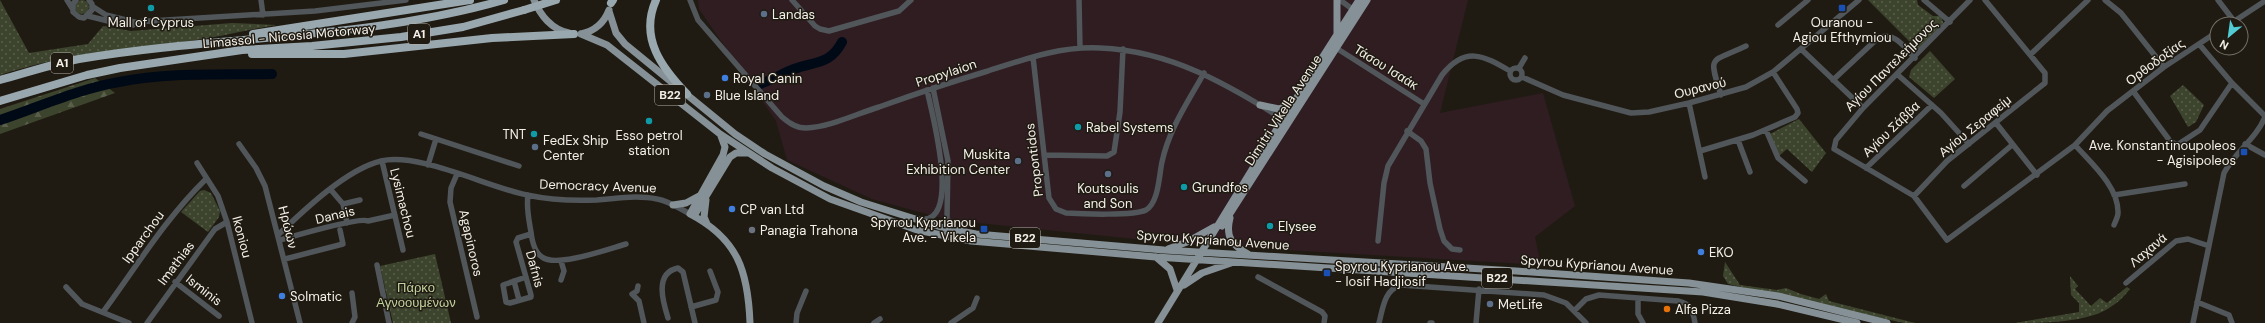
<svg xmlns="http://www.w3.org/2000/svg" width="2265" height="323" font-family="'DM Sans',sans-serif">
<defs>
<pattern id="grass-dots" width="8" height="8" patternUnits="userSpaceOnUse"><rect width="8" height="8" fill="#3d442d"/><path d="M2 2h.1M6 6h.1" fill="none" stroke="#5a5f4b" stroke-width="1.8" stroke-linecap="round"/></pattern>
<pattern id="forest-firs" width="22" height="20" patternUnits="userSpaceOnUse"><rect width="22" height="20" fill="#3d442d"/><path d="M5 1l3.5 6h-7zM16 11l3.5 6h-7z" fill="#5a5f4b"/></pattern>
</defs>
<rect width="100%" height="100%" fill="#201b12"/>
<path fill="#2f1d22" d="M698 0H1468L1440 113 1543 93 1575 206 1535 237 1541 265 1185 244 948 220 872 199 787 160 776 121 699 9Z"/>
<path fill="url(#grass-dots)" d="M0 0 29 53 88 44 103 26 131 31 232 23 276 25C247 30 218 37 189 41 123 50 64 54 0 75Z
M1868 0H1917L1918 5 1933 16H1941L1944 25 1918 50Z
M75 7a7 7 0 1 1 14 0a7 7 0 1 1-14 0Z
M1930 51 1955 79 1934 98 1909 77 1911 70Z
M2183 85 2204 105 2196 122 2188 127 2170 96Z
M1799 119 1826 153 1812 172 1787 149 1779 156 1770 134Z
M204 190 211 193 220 211 219 217 208 232 181 212 200 191Z
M435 254 451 323H393L380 266Z
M1725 262 1740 285 1777 290 1786 288 1801 294 1819 299 1826 294 1829 301 1915 323H1904L1728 284 1723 276Z
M2070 276 2078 286 2075 289 2091 306 2100 298 2107 303 2127 287 2130 289C2125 295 2119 302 2112 306 2089 323 2043 323 2015 323L2079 312V303L2071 295Z"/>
<path fill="url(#forest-firs)" d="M95 78 115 93 0 134V109Z"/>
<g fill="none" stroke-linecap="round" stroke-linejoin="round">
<path stroke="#000a17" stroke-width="10" d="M760 84C772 80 783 73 794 69 815 61 830 65 842 42
M0 120C39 107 78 89 119 82 169 72 222 75 272 74"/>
<path stroke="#505659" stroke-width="5.5" d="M67 0 72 8
M76 0 73 4V12L79 17 84 18 92 10V4L89 0
M261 0 263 15
M690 0 698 20 782 117C789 123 796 128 806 128 830 127 856 114 879 107 915 94 951 82 988 71 1025 59 1061 46 1100 48 1172 51 1226 84 1286 121
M792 0 815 26 820 29 829 31 899 11 911 0
M1079 0 1080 48
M1340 0 1355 11
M1924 0 1950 22
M1970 0 1863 108 1836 140 1834 149 1914 196 1947 240 2075 145 2107 111 2164 67 2217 32
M2105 0 2121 13 2164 67
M2218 0 2234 21
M92 6 106 15 134 22 315 11 406 0
M88 16 124 25H133
M2230 24 2265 1
M1778 25 1808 0
M2199 44 2232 83 2265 116
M1333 46 1424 104
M1801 49 1863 108
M2031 54 2088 0
M1033 57 1049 198 1056 209 1066 213C1081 214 1135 216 1146 210 1159 202 1159 175 1162 162 1169 129 1188 102 1204 73
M1510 74a6 6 0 1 1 12 0a6 6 0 1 1-12 0Z
M1519 68 1525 58
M1898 75 1941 113 1969 144
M1522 77 1563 95 1631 113 1649 112 1689 103 1746 87 1773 72 1859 0
M1833 80 1878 38C1895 31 1904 47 1915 58
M933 88 948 161 947 218 954 230
M2133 91 2170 141 2177 145 2200 130 2232 83
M1721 95C1708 54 1710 63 1746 46
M1689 103 1705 177
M1996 123 2037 175
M1766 130 1778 158 1805 181
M1407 131 1421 141 1426 149 1430 183 1440 229 1444 241 1452 249 1460 250
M421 134 519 166
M1738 140 1750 172
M239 144 256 168 265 186 300 323
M2245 144 2265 155
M2075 145C2091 163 2119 187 2118 213 2118 217 2115 222 2114 225
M1700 151 1753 135 1795 117 1798 113 1797 109 1773 72
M1044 155 1107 156 1114 152 1120 112 1123 49
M382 161 403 250
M197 163 218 196 227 222 252 323
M428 165 436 139
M1866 168 1932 105
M457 174 451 188 450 202 477 317
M1964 186 2012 145
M331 190 343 204 347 223
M528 195C526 208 529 220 531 232 532 241 534 252 542 257 556 268 608 249 626 244
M2114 195 2185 184
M1914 196 1947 161 2045 83V73L1985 0
M343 204 360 200
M920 219C963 225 931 110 927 90
M279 234C304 210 347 169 381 161 419 152 487 187 527 195 550 200 574 201 597 200 616 198 638 195 657 199 669 201 679 208 690 214
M280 240C294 236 359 217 368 221L395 215
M1378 241 1384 183 1388 166 1442 75C1465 46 1483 55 1510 71
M285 259 343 244 340 230
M561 261 564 271 561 280
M377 265 389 323
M526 277 503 285 506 302 510 303 531 297V295L516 242 518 238 531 234
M1258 277 1322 312 1325 316 1324 323
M514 281 519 300
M175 282 219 316
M2126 283 2176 241 2188 239 2209 246
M638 286 637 291 632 294 639 301 644 323
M66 287 82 304 129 323
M352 293 355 317 352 323
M1638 298V314L1643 323
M2197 302 2229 315 2232 323
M691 307 716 300 718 292 710 271
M1575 310 1586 299 1599 295 1678 301C1691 304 1693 311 1695 323
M103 312C137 266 165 219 206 179
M668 318C663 302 654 273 678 268L683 272 695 323
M147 323 215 229 227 222
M796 323 797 313 806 291
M874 323 880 319
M951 323 973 308 977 298
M1379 323C1383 308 1384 290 1401 285L1544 295 1566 303 1586 323
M1430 323H1432
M1476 323 1479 289
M2193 323 2224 173C2235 152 2256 139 2265 117"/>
<path stroke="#859196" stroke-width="7" d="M534 0C540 15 552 30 569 33
M1337 0V34
M609 11 616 33 625 44 735 134 765 154 824 186 861 202 944 228 976 234 1164 250 1516 271 1689 283 1778 296 1887 323
M581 34 607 45 720 134 772 168 830 199 917 230 971 241 1156 257 1703 292 1777 304 1857 323
M581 34C595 31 604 23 609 10
M1260 105 1279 109 1292 104
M721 136 725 147 723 155 690 214C738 239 748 271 750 323
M706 200 704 217 707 224
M673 205 686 203 699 196
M694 216 730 157 736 153H747
M1230 218C1225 237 1232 245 1248 254
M1222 226 1367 0
M1168 249 1187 242 1214 227
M1156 257 1170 269 1177 290
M1184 285 1202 273 1231 263
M1158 323 1283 119 1359 0"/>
<path stroke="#99a8ae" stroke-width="8" d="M656 0C639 38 662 68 687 94
M611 3 613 0
M253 34 470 0
M252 54H344L492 38 574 34
M0 80C26 73 52 64 79 59 220 35 366 40 504 0
M0 101 87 75 120 68 242 50 312 46 401 37 463 27 524 10"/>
<path stroke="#99a8ae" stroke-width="8" d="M524 10 556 0"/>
</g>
<g fill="#0f9aa8" stroke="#201b12" stroke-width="1.5">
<circle cx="151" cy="8" r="4"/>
<circle cx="649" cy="121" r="4"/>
<circle cx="1078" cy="127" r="4"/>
<circle cx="534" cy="134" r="4"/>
<circle cx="1184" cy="187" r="4"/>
<circle cx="1270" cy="226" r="4"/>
</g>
<g fill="#1a4fb4" stroke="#201b12" stroke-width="1.5">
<rect x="1838" y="4" width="8" height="8" rx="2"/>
<rect x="2240" y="148" width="8" height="8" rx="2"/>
<rect x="980" y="225" width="8" height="8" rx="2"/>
<rect x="1323" y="269" width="8" height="8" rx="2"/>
</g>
<g fill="#5c6f8a" stroke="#201b12" stroke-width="1.5">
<circle cx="764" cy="14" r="4"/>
<circle cx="707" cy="95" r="4"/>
<circle cx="535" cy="147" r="4"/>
<circle cx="1018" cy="161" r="4"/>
<circle cx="1108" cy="174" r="4"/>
<circle cx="1490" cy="304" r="4"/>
</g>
<g fill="#3f7fe0" stroke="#201b12" stroke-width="1.5">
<circle cx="725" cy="78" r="4"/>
<circle cx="732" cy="209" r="4"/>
<circle cx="1701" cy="252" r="4"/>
<circle cx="282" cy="296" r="4"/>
</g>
<circle fill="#6b7280" stroke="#201b12" stroke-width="1.5" cx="752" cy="230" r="4"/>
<circle fill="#e8710a" stroke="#201b12" stroke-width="1.5" cx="1667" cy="309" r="4"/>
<g text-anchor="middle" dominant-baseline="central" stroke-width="3" stroke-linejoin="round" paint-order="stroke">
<g fill="#201b12" stroke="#b4b0a8" stroke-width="1">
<rect x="408" y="24" width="22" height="20" rx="3"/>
<rect x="51" y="53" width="22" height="20" rx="3"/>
<rect x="655" y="85" width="30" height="20" rx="3"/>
<rect x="1010" y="228" width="30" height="20" rx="3"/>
<rect x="1482" y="268" width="30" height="20" rx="3"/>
</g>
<g font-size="12" font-weight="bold" fill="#f3f0e9">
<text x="419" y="34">A1</text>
<text x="62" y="63">A1</text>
<text x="670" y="95">B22</text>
<text x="1025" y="238">B22</text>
<text x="1497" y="278">B22</text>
</g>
<g font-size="13" fill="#f3f0e9" stroke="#201b12" text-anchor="start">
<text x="772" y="14">Landas</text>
<text x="151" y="22" text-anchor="middle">Mall of Cyprus</text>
<text x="1842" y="22" text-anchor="middle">Ouranou -<tspan x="1842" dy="15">Agiou Efthymiou</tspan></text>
<text x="733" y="78">Royal Canin</text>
<text x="715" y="95">Blue Island</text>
<text x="1086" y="127">Rabel Systems</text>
<text x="526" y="134" text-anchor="end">TNT</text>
<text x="649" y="135" text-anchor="middle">Esso petrol<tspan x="649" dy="15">station</tspan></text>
<text x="543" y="140">FedEx Ship<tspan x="543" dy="15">Center</tspan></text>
<text x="2236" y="145" text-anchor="end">Ave. Konstantinoupoleos<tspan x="2236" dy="15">- Agisipoleos</tspan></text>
<text x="1010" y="154" text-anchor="end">Muskita<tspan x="1010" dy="15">Exhibition Center</tspan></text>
<text x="1192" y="187">Grundfos</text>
<text x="1108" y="188" text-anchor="middle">Koutsoulis<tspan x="1108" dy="15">and Son</tspan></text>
<text x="740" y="209">CP van Ltd</text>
<text x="976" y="222" text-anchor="end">Spyrou Kyprianou<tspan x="976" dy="15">Ave. - Vikela</tspan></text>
<text x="1278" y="226">Elysee</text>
<text x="760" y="230">Panagia Trahona</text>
<text x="1709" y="252">EKO</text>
<text x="1335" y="266">Spyrou Kyprianou Ave.<tspan x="1335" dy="15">- Iosif Hadjiosif</tspan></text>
<text x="290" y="296">Solmatic</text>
<text x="1498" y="304">MetLife</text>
<text x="1675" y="309">Alfa Pizza</text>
</g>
<g font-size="13" fill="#f3f0e9" stroke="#201b12">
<text transform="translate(289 36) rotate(-5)">Limassol - Nicosia Motorway</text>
<text transform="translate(2155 62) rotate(-36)">Ορθοδοξίας</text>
<text transform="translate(1891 65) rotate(-45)">Αγίου Παντελεήμονος</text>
<text transform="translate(1386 67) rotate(32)">Τάσου Ισαάκ</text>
<text transform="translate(946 73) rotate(-18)">Propylaion</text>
<text transform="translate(1700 88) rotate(-14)">Ουρανού</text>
<text transform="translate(1283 110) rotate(-57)">Dimitri Vikella Avenue</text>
<text transform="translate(1975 126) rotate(-39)">Αγίου Σεραφείμ</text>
<text transform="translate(1891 129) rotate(-44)">Αγίου Σάββα</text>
<text transform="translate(1034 160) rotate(-97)">Propontidos</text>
<text transform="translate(598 186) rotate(2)">Democracy Avenue</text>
<text transform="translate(403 203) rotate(76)">Lysimachou</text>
<text transform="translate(335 215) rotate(-13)">Danais</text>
<text transform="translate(288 227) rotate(76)">Ηρώων</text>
<text transform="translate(143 237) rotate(-54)">Ipparchou</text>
<text transform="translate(242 237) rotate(75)">Ikoniou</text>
<text transform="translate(1213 240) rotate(4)">Spyrou Kyprianou Avenue</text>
<text transform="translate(471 243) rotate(77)">Agapinoros</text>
<text transform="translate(2148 250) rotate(-40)">Λαχανά</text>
<text transform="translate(176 263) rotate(-53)">Imathias</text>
<text transform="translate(1597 265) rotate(4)">Spyrou Kyprianou Avenue</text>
<text transform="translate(535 269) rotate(75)">Dafnis</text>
<text transform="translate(204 290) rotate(38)">Isminis</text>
</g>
<g font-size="13" fill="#c1d19d" stroke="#201b12">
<text x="416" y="287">Πάρκο<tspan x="416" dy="15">Αγνοουμένων</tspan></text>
</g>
</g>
<g transform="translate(2229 36) rotate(209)"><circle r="19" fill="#201b12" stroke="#747068"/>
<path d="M0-3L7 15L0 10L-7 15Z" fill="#51ccd5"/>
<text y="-6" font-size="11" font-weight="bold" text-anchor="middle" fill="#f3f0e9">N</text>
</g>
</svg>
